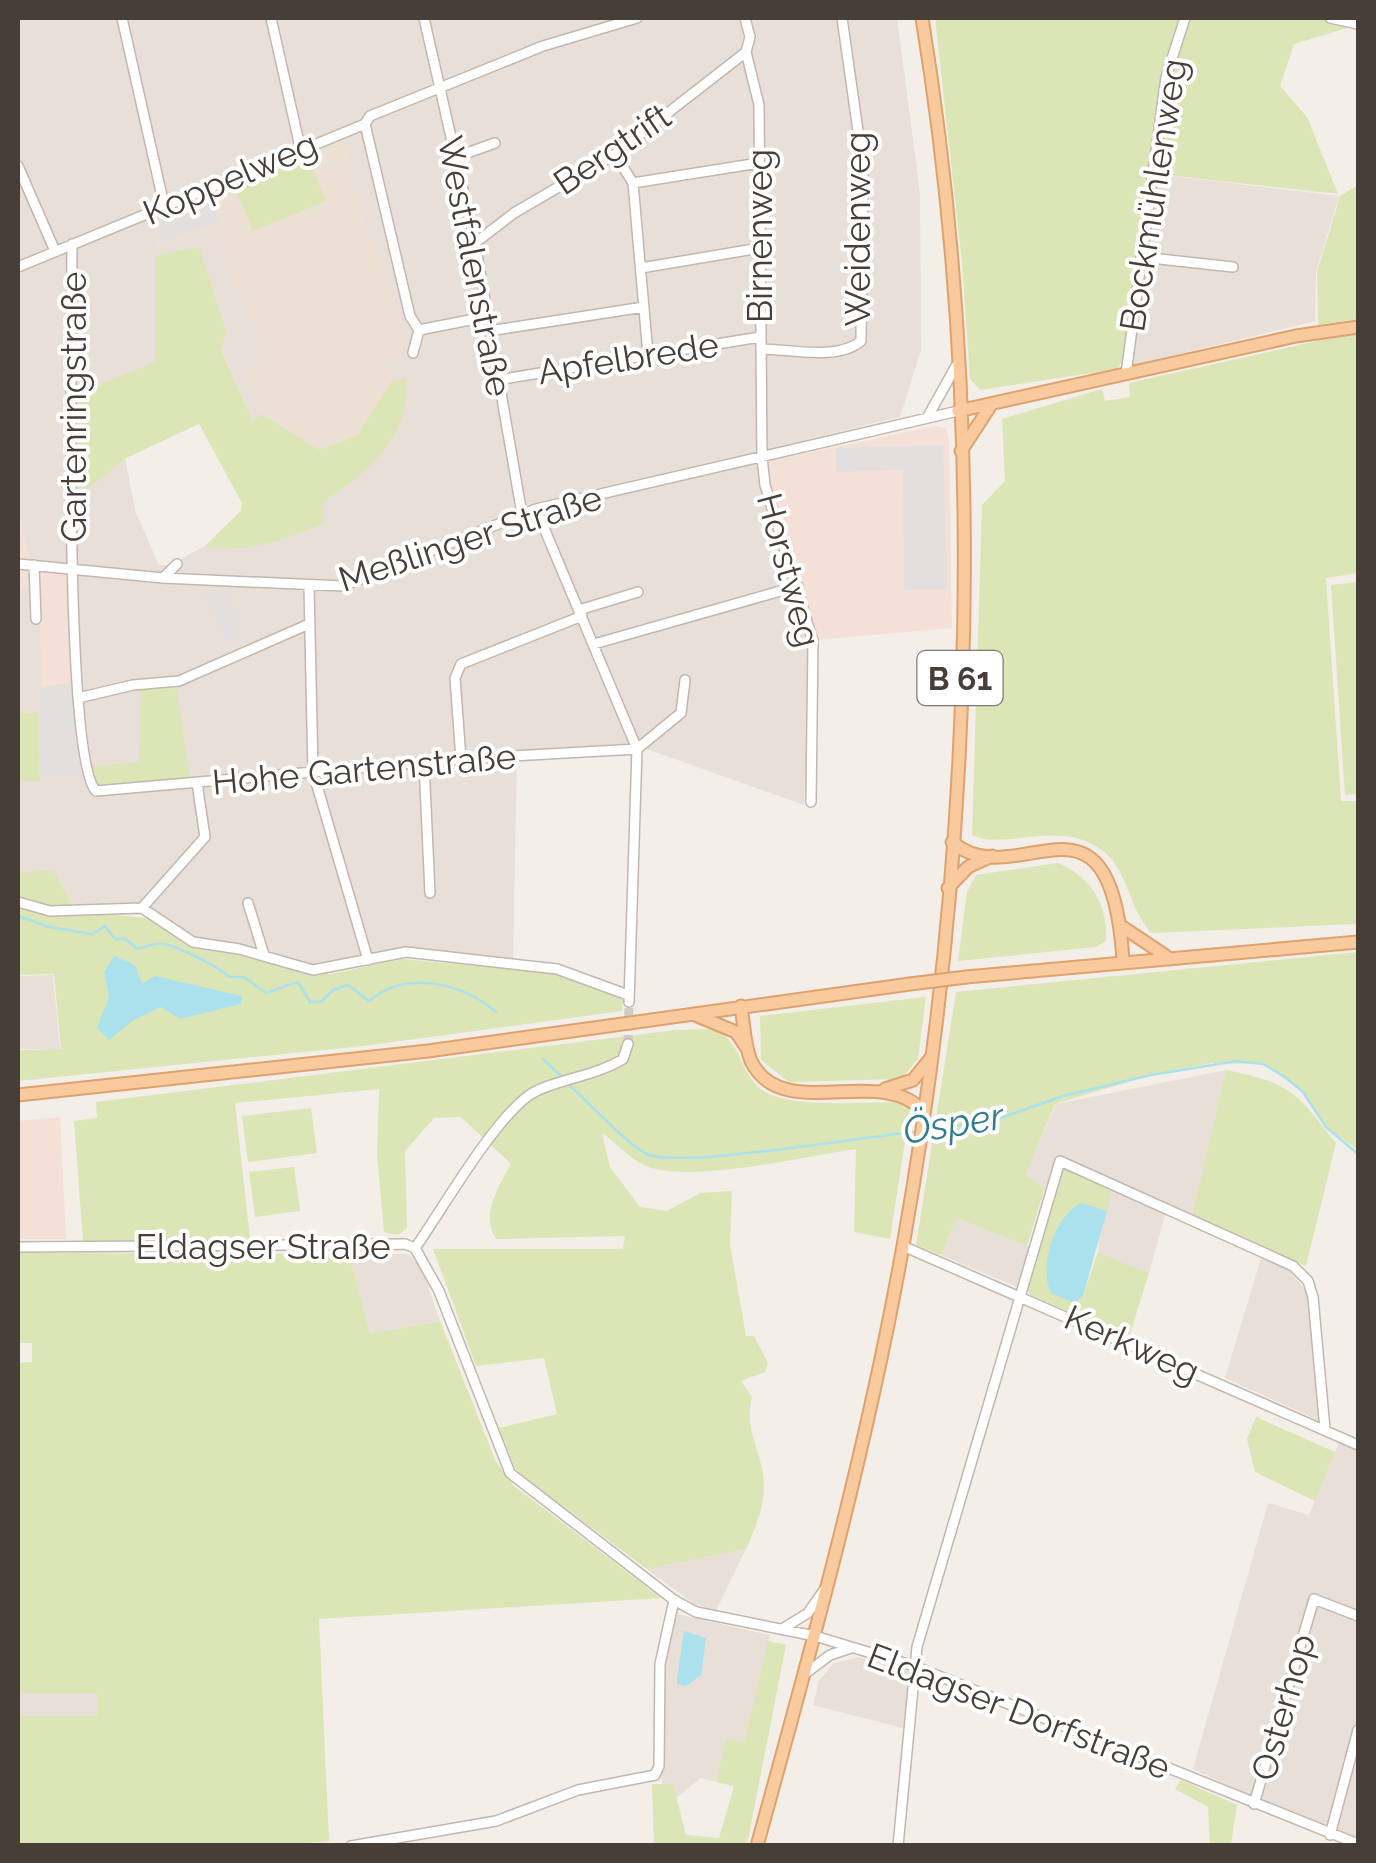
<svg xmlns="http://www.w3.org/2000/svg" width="1376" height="1863" font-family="Raleway,sans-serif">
<rect width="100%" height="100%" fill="#f4eee9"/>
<path fill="#e7dfd8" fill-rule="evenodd" d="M18 18H897L920 193 921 350 900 417 754 452 811 648 804 805 638 746 517 753 513 961 401 951 321 967 302 964 198 940 147 907 87 908 71 903 54 870 18 872V781L40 780 37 712 18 713V587H38V570L28 556 18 512ZM155 256 221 349 253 421 260 415 241 511 205 546 169 565H159L136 513 125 458 155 362Z
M1154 174 1339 196 1316 272 1315 321 1130 366Z
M53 975 60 1049H18V976Z
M1226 1070 1192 1215 1171 1207 1166 1212 1149 1273 1098 1252 1101 1226 1024 1177 1056 1104Z
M957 1218 1030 1247 1017 1287 941 1255Z
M349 1254H408L422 1268 440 1321 370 1334Z
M1262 1255 1284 1265 1308 1293 1320 1421 1225 1378Z
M1340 1440 1358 1449V1837L1334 1832 1193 1769 1268 1503 1309 1515Z
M746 1549 716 1611 694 1604 647 1569Z
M677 1614 770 1635 744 1743 726 1740 716 1782 701 1778 676 1798 673 1784H662L659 1714 663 1664Z
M859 1657 906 1669 909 1674 906 1729 813 1705 819 1681 834 1663Z
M18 1693H98V1716H18Z"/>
<path fill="#f4e0d6" d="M935 426 945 428 949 438 952 628 817 640 767 479 769 461Z
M18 512 28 556 38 570 67 573 71 580 74 682 42 687 38 587H18Z
M60 1117 66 1239H18V1121Z"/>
<path fill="#ece0d4" d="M346 140 352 186 405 338 391 382 357 436 319 450 261 414 240 366 264 357 212 229 156 250 154 217Z"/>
<path fill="#dbe5b5" d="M935 18H1358L1354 26 1294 44 1280 86 1307 117 1338 194 1148 173 1124 359 1117 369 980 390 970 379 962 262Z
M308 158 326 201 253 231 235 187Z
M1358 185V319L1318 325 1317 272 1340 196Z
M199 247 226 332 221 350 253 421 261 414 319 450 357 436 391 382 406 378C412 433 369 474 324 500L323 523C289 539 242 555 205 546L241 511 242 503 199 424 126 458 89 488 78 487V394L155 362V256Z
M1358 332V573L1326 578 1341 801H1358V916L1356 924 1152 933C1128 910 1129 868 1100 849 1057 819 1006 851 972 835L982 505 1005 481 1002 419 1102 389 1105 401 1130 397 1129 383Z
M1358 582V794L1345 795 1331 585Z
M171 685 177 690 190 780 98 787 91 767 139 762 141 687Z
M38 712 40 781H18V713Z
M1058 863C1091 877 1108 904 1106 941L1096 947 958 961 967 892 976 875Z
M54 870 71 903 94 913 156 919 196 949 234 954 298 971 331 974 402 959 558 973 623 1000 622 1011 363 1046 18 1081V1050L61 1049 54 974 18 975V872Z
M1358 952V1150L1326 1127 1303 1092 1263 1064 1211 1063 1151 1075 1055 1104 1025 1176 1045 1187 1027 1246 957 1218 941 1255 916 1245 956 992Z
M926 997 918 1059 901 1079 789 1082 761 1060 760 1016Z
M709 1029C741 1037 737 1065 757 1086 781 1110 862 1102 895 1102L910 1108 890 1239 854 1232 856 1149C804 1156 692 1184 646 1166 629 1159 616 1142 602 1133L610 1167 640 1207 667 1211 700 1193 732 1191 730 1244 746 1336H754L768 1363 765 1372 741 1381 752 1397C744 1424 758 1447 763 1473 767 1501 757 1524 746 1549L647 1569 526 1479 515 1468 499 1428 557 1414 544 1358 476 1366 433 1249H623L625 1236 496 1239C480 1215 499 1186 511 1164L461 1117 434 1118 405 1151 407 1228 398 1235 384 1232 377 1155 379 1089 235 1103 250 1239 83 1241 74 1121 97 1118 96 1102 676 1030Z
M1226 1070C1293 1084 1294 1091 1336 1143L1306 1266 1192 1215Z
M311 1108 317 1153 248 1162 242 1116Z
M1063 1166 1112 1188 1107 1211 1082 1203 1083 1296 1098 1252 1149 1273 1129 1337 1030 1295 1025 1284Z
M294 1167 300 1211 255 1217 249 1172Z
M18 1253 349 1254 370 1334 440 1321 496 1462 514 1486 661 1598 319 1619 329 1841 271 1846 18 1845V1716H98L97 1693H18V1363L32 1362V1343H18Z
M1256 1417 1335 1452 1315 1501 1255 1472 1247 1439Z
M768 1641 786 1645 747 1845H654L652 1784H673L686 1835 719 1838 734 1786 716 1782 726 1739 744 1743Z
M1181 1780 1237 1805 1231 1845H1210L1208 1807 1175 1789Z"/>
<path fill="#e2dfde" d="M212 197 221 220 162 244 159 218Z
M943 445 947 589 904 590 903 470 836 472V448Z
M202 593 227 596 241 623 236 626 239 633 226 639Z
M77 686 85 775 44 777 40 692Z"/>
<path fill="#aae1ec" d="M114 956 135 965 142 984 155 976 242 996 241 1004 180 1019 161 1007 132 1021 109 1040 97 1028 109 997 104 972Z
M1082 1203 1107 1211 1083 1296 1074 1303 1051 1293C1038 1267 1055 1214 1082 1203Z
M684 1631 706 1638 701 1675 686 1686 677 1684V1679Z"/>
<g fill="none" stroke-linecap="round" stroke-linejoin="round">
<path stroke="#aae1ec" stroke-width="2.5" d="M18 916 49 927 92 934 105 926 115 939H126L137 949C144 947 155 943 162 944 176 945 219 967 229 977H244L266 993 298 982 310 1002H321L333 990 348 985 369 1001C406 969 462 983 496 1012
M543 1059 562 1077
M567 1083C588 1101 627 1145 647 1154 679 1169 866 1136 914 1132
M927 1130 998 1119 1063 1096 1151 1075 1237 1061 1263 1064 1285 1077 1303 1092 1326 1127 1358 1154"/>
<path stroke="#d1cbc6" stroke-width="9" stroke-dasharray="9 4.5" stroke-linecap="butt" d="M628 1044 629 1002"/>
<defs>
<path id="minor" d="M122 18 164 205
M271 18 300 147
M424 18 475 243 522 514
M745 18 750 37 746 52 759 105 762 457 765 485 813 641 811 802
M1330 18 1358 24
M365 124 410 316 419 330 413 353
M615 154 633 183 648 355
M456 157 495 143
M18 166 55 251
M633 183 759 163
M475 243 514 213 615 154 746 52
M72 244C72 319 63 757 96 791L461 759 637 749
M1141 257 1233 267
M18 267 365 124 370 116 543 46 637 18
M641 268 760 248
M419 330 485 317
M489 331 644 307
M761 349C789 349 838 361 861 341L863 166 842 18
M1126 374 1166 77 1185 18
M497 380 760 337
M927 418 956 366
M536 509 637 749 629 1002
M18 564 163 578 343 586 536 509 958 411
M34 565 36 619
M163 578 177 564
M309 587 313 772 368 960
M579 610 638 592
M594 644 798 586
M78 698 133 685 179 681 309 624
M637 749 681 713 685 680
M461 759 455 678 461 664 582 616
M424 763 430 893
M18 902 50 911 142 908 193 942 239 949 313 970 406 952 557 969 628 995
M248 903 264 955
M142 908 205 837 197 783
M18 1247 405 1244 415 1248 439 1291 510 1473 674 1600 696 1612 815 1636 914 1666 1358 1844
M905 1247 1358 1445
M415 1248C444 1207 490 1125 528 1096 548 1081 594 1077 623 1059L628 1044
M782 1629 808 1613 824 1590
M806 1673 830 1655 851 1648
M1254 1804 1314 1599 1358 1616
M1330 1835 1358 1730
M351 1846 496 1821 578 1790 655 1775 659 1766 660 1664 674 1600
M898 1846 917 1647 1060 1161 1293 1266 1308 1281 1313 1297 1325 1429"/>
<path id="major" d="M958 411 1296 336 1358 327
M961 451 991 405
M952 842C1018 898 1110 767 1123 960
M948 888 968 867 992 856
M1121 926 1166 956
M966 977 1358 942
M741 1006C744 1024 744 1044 751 1061 782 1125 882 1063 924 1112
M695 1015 736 1032 746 1047
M885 1089 913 1080 930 1059
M18 1095 428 1051 910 984
M757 1846C812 1646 868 1445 904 1240 974 845 987 414 922 18"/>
</defs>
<use href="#minor" stroke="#c2b7af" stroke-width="12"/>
<use href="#major" stroke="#dda26e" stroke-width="15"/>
<use href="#minor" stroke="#fff" stroke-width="9"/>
<use href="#major" stroke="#f8ca9e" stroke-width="11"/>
<defs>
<path id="major-bridge" d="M910 984 966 977"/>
</defs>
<use href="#major-bridge" stroke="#dda26e" stroke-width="15" stroke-linecap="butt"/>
<use href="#major-bridge" stroke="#f8ca9e" stroke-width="11"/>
</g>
<g text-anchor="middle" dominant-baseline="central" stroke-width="8" stroke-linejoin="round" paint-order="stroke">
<rect fill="#fff" stroke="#7e7874" stroke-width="2.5" x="917.5" y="651" width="85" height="54" rx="8"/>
<g font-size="32" font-weight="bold" fill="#473e38">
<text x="960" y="678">B 61</text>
</g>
<g font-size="35" fill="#473e38" stroke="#fff">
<text transform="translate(612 149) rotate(-34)">Bergtrift</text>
<text transform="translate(230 178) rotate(-23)">Koppelweg</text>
<text transform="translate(1153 195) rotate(-81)">Bockmühlenweg</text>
<text transform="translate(857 229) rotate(-90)">Weidenweg</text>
<text transform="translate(759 236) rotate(-90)">Birnenweg</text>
<text transform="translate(475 266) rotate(79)">Westfalenstraße</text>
<text transform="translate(628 358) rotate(-9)">Apfelbrede</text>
<text transform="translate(73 407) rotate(-90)">Gartenringstraße</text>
<text transform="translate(470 538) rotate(-18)">Meßlinger Straße</text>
<text transform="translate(789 570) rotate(75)">Horstweg</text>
<text transform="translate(364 769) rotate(-5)">Hohe Gartenstraße</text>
<text x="263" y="1246">Eldagser Straße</text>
<text transform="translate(1132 1344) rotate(24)">Kerkweg</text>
<text transform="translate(1283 1707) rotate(-74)">Osterhop</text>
<text transform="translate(1019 1711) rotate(21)">Eldagser Dorfstraße</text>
</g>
<g font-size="38" font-style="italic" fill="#2f7c8e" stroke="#fff">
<text transform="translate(953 1123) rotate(-9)">Ösper</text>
</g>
</g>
<rect width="1376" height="1863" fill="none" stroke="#473e38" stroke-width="40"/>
</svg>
